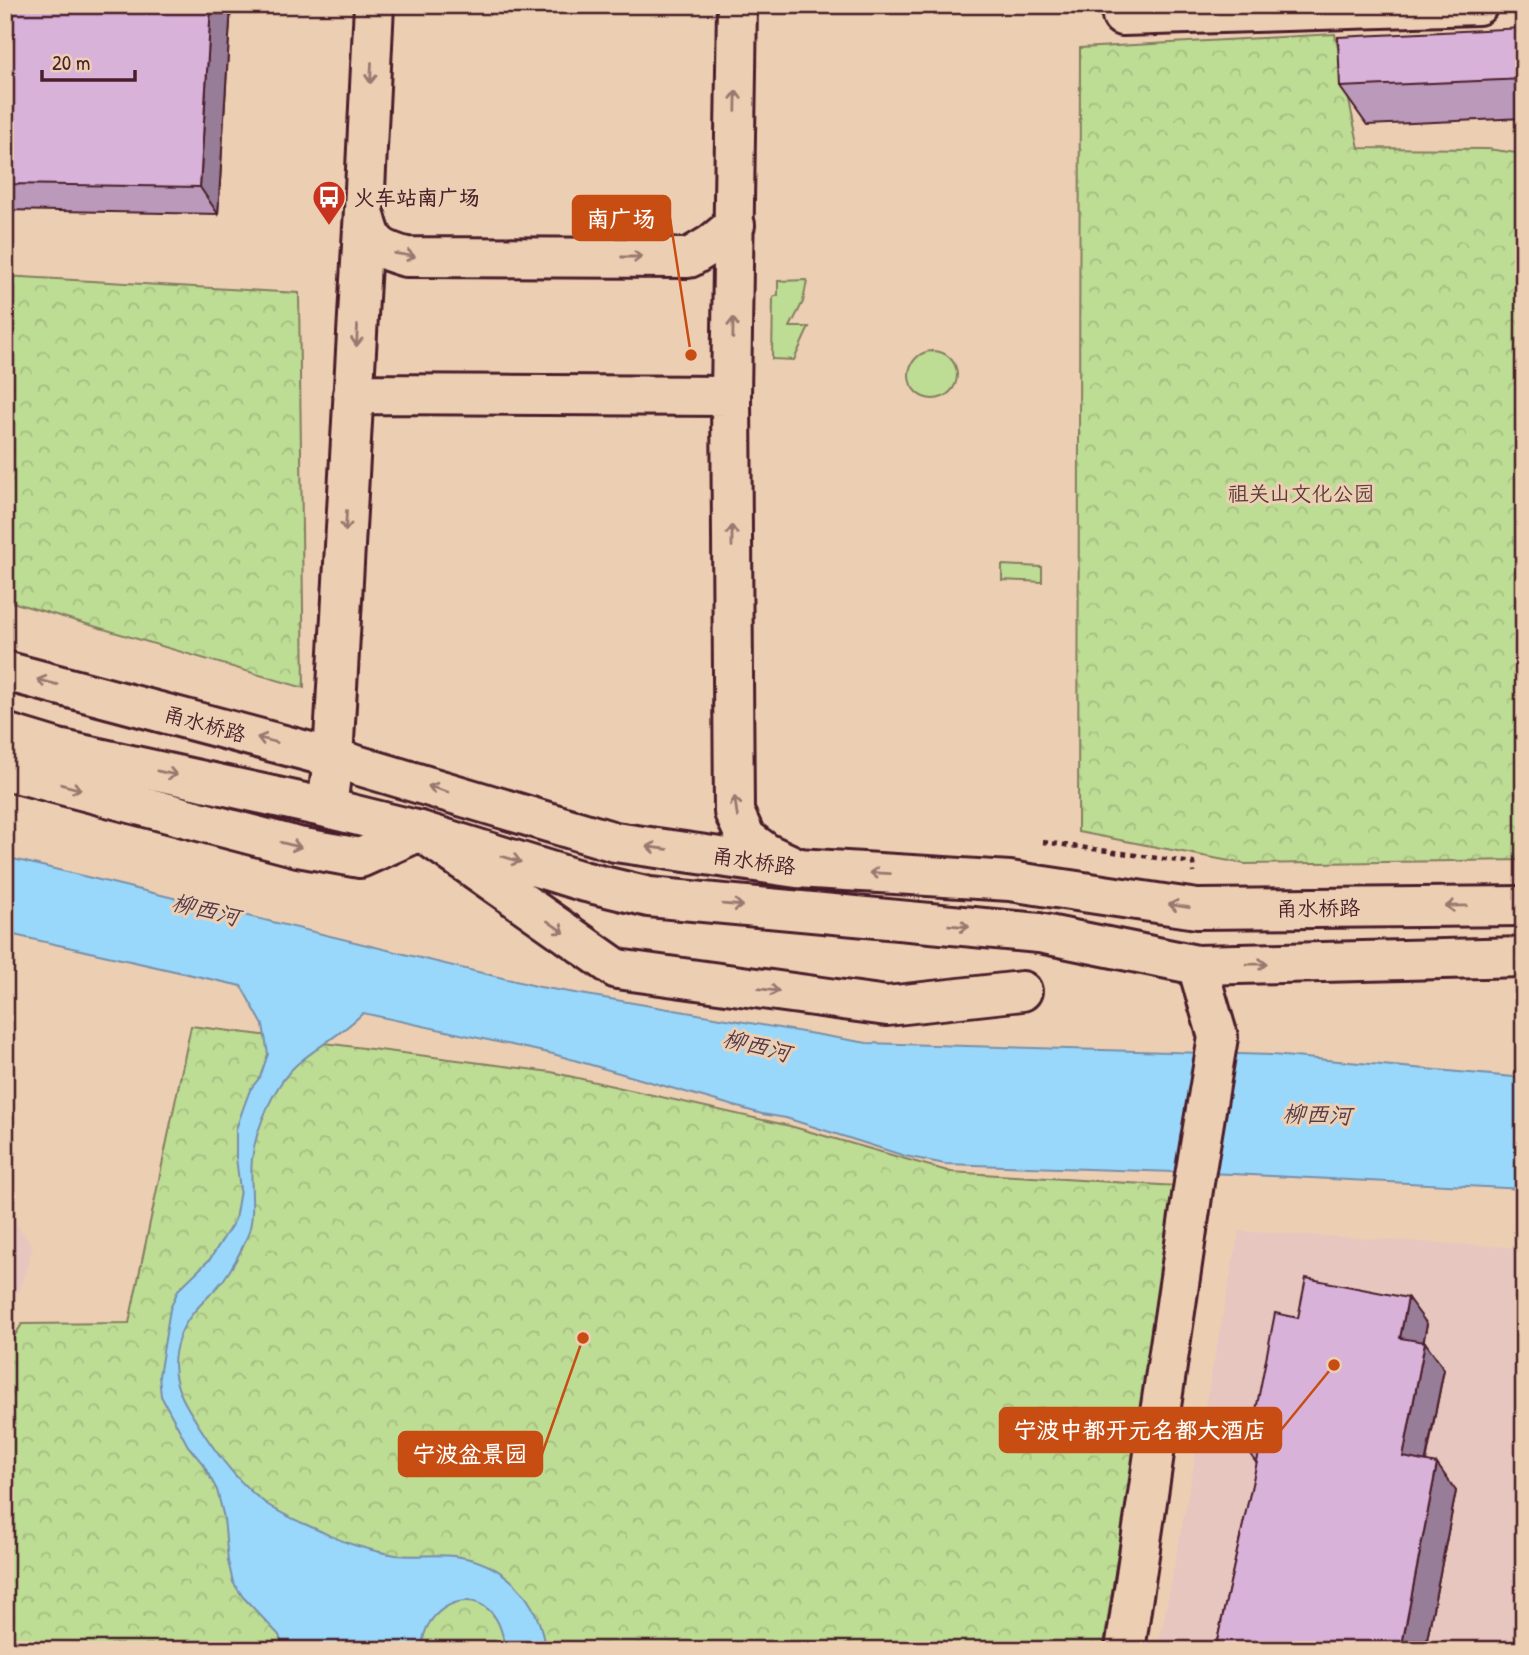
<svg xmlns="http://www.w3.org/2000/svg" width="1529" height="1655" font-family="'Patrick Hand','LXGW WenKai TC',sans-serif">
<defs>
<pattern id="forest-crowns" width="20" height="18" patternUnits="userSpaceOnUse" patternTransform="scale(1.75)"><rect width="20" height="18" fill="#bddc94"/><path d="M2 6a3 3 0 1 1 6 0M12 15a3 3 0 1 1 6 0" fill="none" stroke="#a4bc80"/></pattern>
</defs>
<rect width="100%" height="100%" fill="#eccfb3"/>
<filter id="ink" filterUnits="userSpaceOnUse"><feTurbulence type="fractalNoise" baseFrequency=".0143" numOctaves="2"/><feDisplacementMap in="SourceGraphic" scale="14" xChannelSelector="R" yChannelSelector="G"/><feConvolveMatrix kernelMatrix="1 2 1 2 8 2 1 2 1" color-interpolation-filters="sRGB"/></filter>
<g filter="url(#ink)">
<path fill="#e6c6bf" d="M5 1210 33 1246 20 1291 5 1302Z
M1239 1231 1524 1248V1650H1158Z"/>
<path fill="#bddc94" stroke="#847e60" stroke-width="2" d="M807 280 803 302 790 327H809L794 360 772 359 773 297 778 295V281Z
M909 375a24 24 0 1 1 48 0a24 24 0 1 1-48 0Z
M1002 565 1042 567V582L1002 580Z"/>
<path fill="url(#forest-crowns)" stroke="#847e60" stroke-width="2" d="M1335 34 1359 148 1488 149 1524 154V860L1245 864 1078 832 1080 48Z
M5 276 299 293 304 688 5 600Z
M191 1026 551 1072 790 1126 951 1172 1176 1186 1103 1650H5V1351L22 1324 129 1323Z"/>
<path fill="#99d8fa" stroke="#798ea7" stroke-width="2" d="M5 857 540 987 867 1043 1272 1055 1524 1078V1189L1233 1174 945 1164 905 1156 786 1118 762 1114 553 1054 363 1013C344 1032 322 1044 301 1061 275 1081 256 1128 252 1159 249 1184 257 1213 247 1237 241 1251 233 1267 224 1279 209 1298 187 1313 179 1338 166 1374 180 1396 199 1426 216 1453 238 1483 264 1502 281 1515 301 1522 320 1531 331 1536 343 1542 354 1545 367 1549 382 1553 396 1555 415 1557 435 1554 454 1556 505 1562 540 1599 545 1650H506C503 1636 500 1620 489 1610 462 1585 419 1616 423 1650H284L279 1635 243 1597 233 1582 228 1561 224 1518 217 1490 203 1464 188 1446 161 1396 159 1376 170 1309 178 1290 210 1259 235 1220 240 1190 236 1157V1129L244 1106 250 1090 260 1077 268 1054 263 1025 241 986 5 933Z"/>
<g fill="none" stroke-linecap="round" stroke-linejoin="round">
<defs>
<path id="minor" d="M737 5 731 396 734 812 746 838 766 853 796 867
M1122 16 1478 5
M364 210C371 242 374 248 406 257L689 258 712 244 735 225
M353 394 731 396
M327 808 333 758 364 210 374 5
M428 836 617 969 887 1006 1022 991
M1125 1650 1195 1176 1218 1037 1197 965"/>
<path id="major" d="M5 671 333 758 615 842 797 868 1010 881 1197 909 1524 906
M5 733 58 749 327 808 420 831 582 881 649 897 1039 933 1197 965 1524 957"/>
<path id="highway" d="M5 770 298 847 360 858 420 831"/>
</defs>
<use href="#minor" stroke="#4a1f2b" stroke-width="44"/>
<use href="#major" stroke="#4a1f2b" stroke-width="44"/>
<use href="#highway" stroke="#4a1f2b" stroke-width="44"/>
<path stroke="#4a1f2b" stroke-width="4.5" stroke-dasharray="5 5" stroke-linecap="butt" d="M1043 842 1193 863 1194 873"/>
<use href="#minor" stroke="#eccfb3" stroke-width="38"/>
<use href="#major" stroke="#eccfb3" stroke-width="38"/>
<use href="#highway" stroke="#eccfb3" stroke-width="38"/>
</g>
<path fill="#b9b" stroke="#4a1f2b" stroke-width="2" d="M5 5H231L218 214 5 210Z
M1524 28V118L1367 125 1340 87Z
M1298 1318 1427 1324 1423 1342 1444 1369 1426 1462 1456 1491 1425 1650H1215L1257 1464 1248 1451Z"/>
<path fill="#987d99" stroke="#4a1f2b" stroke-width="2" d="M211 5H231L218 214 200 187Z
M1408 1298 1427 1324 1419 1364 1400 1338Z
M1425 1342 1444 1369 1421 1484 1403 1457Z
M1437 1464 1456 1491 1425 1650H1401Z"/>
<path fill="#d9b2da" stroke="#4a1f2b" stroke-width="2" d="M5 5H211L200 187 5 184Z
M1524 28V79L1340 87 1338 37Z
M1306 1278 1408 1298 1400 1338 1425 1342 1403 1457 1437 1464 1401 1650H1215L1259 1453 1248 1451 1275 1313 1298 1318Z
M1524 1448V1474L1519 1473Z
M1524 1609V1650H1516Z"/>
<defs><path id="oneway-shaft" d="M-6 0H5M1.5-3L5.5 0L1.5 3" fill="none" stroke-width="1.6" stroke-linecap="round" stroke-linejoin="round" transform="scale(1.75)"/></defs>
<g stroke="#9b776f">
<use href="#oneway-shaft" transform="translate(371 73) rotate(93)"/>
<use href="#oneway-shaft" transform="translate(736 101) rotate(-89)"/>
<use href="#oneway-shaft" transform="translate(405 255) rotate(9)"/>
<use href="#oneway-shaft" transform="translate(632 257)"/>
<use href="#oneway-shaft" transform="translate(733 328) rotate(-89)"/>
<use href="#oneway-shaft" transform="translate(357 336) rotate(93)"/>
<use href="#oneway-shaft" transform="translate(346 521) rotate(93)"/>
<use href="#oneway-shaft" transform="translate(732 536) rotate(-90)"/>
<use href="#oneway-shaft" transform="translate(47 682) rotate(-165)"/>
<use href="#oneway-shaft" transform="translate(267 740) rotate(-165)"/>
<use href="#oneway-shaft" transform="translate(167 773) rotate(12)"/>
<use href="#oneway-shaft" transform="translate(71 787) rotate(15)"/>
<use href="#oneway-shaft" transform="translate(438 789) rotate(-163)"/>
<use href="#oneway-shaft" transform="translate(736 807) rotate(-98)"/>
<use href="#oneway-shaft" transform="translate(291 845) rotate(14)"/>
<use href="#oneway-shaft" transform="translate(657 848) rotate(-172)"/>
<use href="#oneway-shaft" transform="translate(511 859) rotate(17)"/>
<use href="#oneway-shaft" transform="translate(880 873) rotate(-177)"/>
<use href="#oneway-shaft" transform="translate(733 905) rotate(5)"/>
<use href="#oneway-shaft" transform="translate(1179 906) rotate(-171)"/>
<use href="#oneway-shaft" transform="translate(1456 906) rotate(179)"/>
<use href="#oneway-shaft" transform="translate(959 926) rotate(5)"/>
<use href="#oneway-shaft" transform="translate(556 927) rotate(35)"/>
<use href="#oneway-shaft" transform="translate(1257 964) rotate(-1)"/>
<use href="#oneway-shaft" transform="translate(769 990) rotate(8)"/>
</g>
</g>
<defs>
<symbol id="bus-pin" viewBox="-11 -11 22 30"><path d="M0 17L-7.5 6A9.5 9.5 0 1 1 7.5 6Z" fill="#c8321e" stroke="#eccfb3"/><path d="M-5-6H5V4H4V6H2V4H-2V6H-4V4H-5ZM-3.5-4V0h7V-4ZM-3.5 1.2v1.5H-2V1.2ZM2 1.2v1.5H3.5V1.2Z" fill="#fff"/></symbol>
</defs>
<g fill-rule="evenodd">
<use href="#bus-pin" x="310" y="178" width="38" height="52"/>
</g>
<g text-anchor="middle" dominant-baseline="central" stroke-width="6" stroke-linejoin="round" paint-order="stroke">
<g font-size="21" font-weight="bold" fill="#4a1f2b" stroke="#eccfb3" text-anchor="start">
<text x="354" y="197">火车站南广场</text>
</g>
<g font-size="21" fill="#5b3b3b" stroke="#eccfb3">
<text x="1301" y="493">祖关山文化公园</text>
</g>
<g font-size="21" fill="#4a1f2b" stroke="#eccfb3">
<text transform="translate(205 724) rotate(15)">甬水桥路</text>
<text transform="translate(754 861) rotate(8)">甬水桥路</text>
<text transform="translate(1318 908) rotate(-1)">甬水桥路</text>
</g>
<g font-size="23" font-style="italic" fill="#563b4a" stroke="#eccfb3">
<text transform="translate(206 909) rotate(14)">柳西河</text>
<text transform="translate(757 1045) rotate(14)">柳西河</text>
<text transform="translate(1317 1114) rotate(2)">柳西河</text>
</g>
</g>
<path fill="none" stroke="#c84d12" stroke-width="2.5" d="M691 355L670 218M1334 1365L1281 1430M583 1338L542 1454"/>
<g fill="#c84d12" stroke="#eccfb3" stroke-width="2.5">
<circle cx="691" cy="355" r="7"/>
<circle cx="1334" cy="1365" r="7"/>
<circle cx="583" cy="1338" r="7"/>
</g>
<g fill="#c84d12" stroke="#c84d12" stroke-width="2.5">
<rect x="573" y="196" width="97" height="44" rx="7"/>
<rect x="1000" y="1408" width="281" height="44" rx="7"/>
<rect x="399" y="1432" width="143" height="44" rx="7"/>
</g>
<g font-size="23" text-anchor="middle" font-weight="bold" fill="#fff">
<text x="621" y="227">南广场</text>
<text x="1140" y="1438">宁波中都开元名都大酒店</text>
<text x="470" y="1462">宁波盆景园</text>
</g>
<rect width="1529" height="1655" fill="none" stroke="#eccfb3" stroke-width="28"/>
<rect x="14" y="14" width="1501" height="1627" fill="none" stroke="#4a1f2b" stroke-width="2.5" filter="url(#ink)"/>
<path d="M42 70v10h93v-10" fill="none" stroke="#4a1f2b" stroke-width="3.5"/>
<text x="52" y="70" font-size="21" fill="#4a1f2b" stroke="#eccfb3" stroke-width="5" paint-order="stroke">20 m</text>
</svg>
